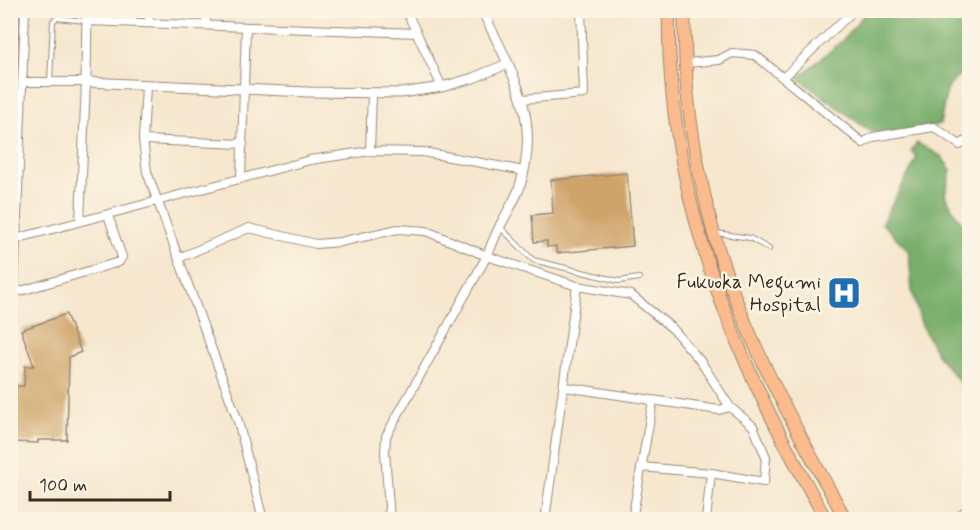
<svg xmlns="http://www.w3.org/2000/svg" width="980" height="530" font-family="Mynerve,sans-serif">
<rect width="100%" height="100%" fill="#fcf5e5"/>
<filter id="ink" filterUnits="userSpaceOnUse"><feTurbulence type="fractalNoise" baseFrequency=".0167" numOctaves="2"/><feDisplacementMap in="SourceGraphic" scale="12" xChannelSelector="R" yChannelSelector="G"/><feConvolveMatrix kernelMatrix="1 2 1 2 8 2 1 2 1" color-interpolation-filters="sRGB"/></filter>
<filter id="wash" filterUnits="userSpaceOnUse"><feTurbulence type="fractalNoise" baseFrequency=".008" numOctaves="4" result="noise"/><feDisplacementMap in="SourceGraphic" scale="24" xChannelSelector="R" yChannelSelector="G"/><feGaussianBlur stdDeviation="1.35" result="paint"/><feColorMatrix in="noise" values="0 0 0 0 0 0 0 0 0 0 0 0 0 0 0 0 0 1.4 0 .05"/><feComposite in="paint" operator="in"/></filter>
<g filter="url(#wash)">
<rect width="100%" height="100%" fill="#f6e7ce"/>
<path fill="#79af6c" stroke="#5a6c45" stroke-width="1.5" d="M867 11H969V63L947 89 940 124 893 134 871 132 798 78 843 40Z
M917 143 941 156 951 170 945 195 956 215 969 231V389L964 387 939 357 922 327 912 291 909 251 882 223C893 200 907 180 917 157L911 151Z"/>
<g id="blocks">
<path fill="#cfa46a" d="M10 11H19L16 90H10Z
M627 173 633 246 557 253 556 246 547 247V241L534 242 532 215 553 213 551 180Z
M66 314 81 352 69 357 67 440H38V443L10 442V386H24L25 366H34L21 330Z"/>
</g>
</g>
<g filter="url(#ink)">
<use href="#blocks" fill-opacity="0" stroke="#988876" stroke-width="1.5"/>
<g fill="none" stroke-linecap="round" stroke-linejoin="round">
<defs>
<path id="service" d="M50 81 53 21 57 18 86 21
M500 227 533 260 619 281 639 278
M717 233 750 238 769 249
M952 520 970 504"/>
<path id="minor" d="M25 10 14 293 119 262 122 257 108 215
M406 10 442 87
M87 21 417 33
M149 23V10
M206 25V10
M686 63 719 60 732 53 755 55 863 143 873 137 934 127 960 145 970 138
M784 77 854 10
M22 82H86L80 221
M146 86 143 140 147 172 238 421 263 520
M523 99 584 94 581 10
M143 140 243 144
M370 151 372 94
M241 179 246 27
M15 239 310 160 370 151 423 152 524 171
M179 258 249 228 316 244 340 242 398 229 426 231 487 256 577 286 631 295 673 329 701 362 730 407 719 410 565 387
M641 467 711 473 706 520
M711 473 764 482 766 457 753 426 730 407
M390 520 385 452 386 436 487 256
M545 520 577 286
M632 520 653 401"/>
<path id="tertiary" d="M87 10 86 82 308 92 401 93 442 87 473 78 507 64
M482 10C512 73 543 118 519 189 514 202 506 214 500 226 495 236 491 246 487 256"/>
<path id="trunk" d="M669 10C666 148 705 280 764 402 783 442 805 481 826 520
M684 10C685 36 685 62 687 88 691 136 701 184 713 231 741 333 795 427 846 520"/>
</defs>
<use href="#service" stroke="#988876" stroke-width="6"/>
<use href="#minor" stroke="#988876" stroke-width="10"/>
<use href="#tertiary" stroke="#988876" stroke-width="11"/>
<use href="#trunk" stroke="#988876" stroke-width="14"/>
<use href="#service" stroke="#fff" stroke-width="4"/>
<use href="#minor" stroke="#fff" stroke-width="8"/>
<use href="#tertiary" stroke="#fff" stroke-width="9"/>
<use href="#trunk" stroke="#fbbb8c" stroke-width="12"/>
</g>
</g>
<defs>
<symbol id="hospital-square" viewBox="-11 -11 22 22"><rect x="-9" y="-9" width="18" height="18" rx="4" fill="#1f6fb2" stroke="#fcf5e5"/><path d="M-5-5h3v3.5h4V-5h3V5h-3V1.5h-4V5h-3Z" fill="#fff"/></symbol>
</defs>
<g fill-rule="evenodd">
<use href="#hospital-square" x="825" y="274" width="38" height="38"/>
</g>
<g text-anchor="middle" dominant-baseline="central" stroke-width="5" stroke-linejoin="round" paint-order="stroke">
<g font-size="20" fill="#3b2a1e" stroke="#fcf5e5" text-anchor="end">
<text x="821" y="282">Fukuoka Megumi<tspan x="821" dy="23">Hospital</tspan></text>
</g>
</g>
<rect width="980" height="530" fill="none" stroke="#fcf5e5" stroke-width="36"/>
<path d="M30 491v9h140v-9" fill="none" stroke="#3b2a1e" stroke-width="3"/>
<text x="39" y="491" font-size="18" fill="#3b2a1e" stroke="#fcf5e5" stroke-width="4.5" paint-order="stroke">100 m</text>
</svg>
